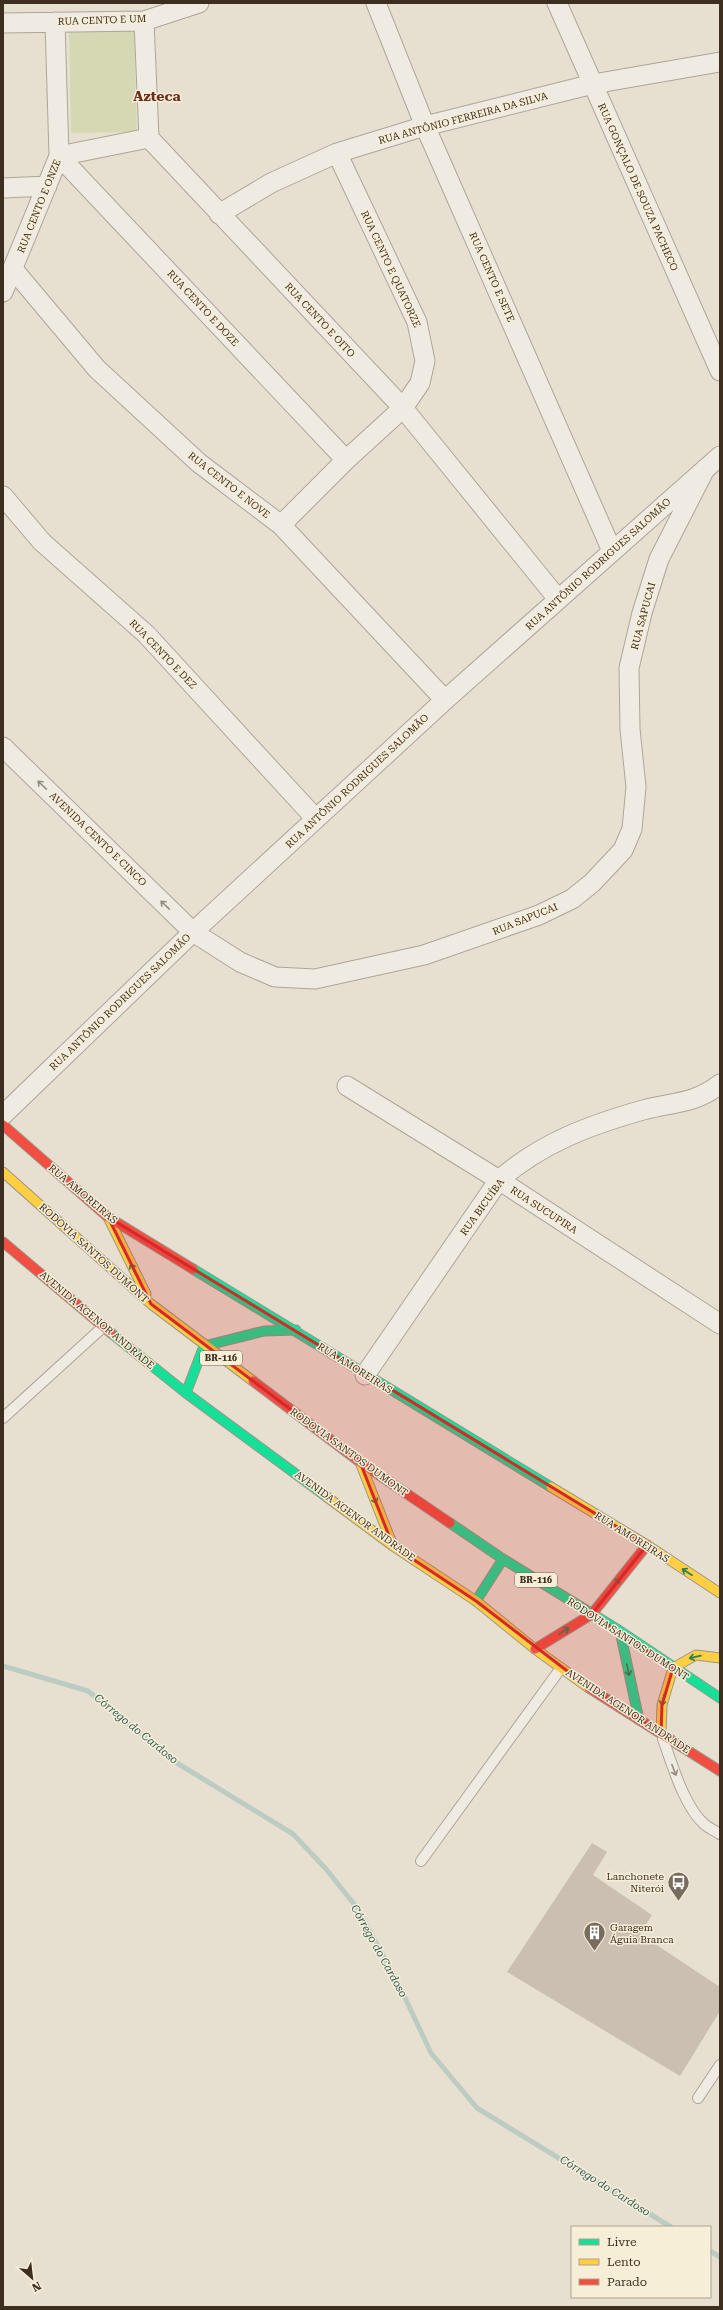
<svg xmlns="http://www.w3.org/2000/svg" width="723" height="2310" font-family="'Roboto Serif',serif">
<rect width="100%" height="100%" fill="#e7e0d1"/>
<path fill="#d6d7b3" d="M134 27 137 132 71 133 69 29Z"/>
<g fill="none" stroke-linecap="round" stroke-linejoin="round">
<path stroke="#bcccc2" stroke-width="5" d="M3 1666 88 1691 177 1763 293 1834 326 1869 358 1909 400 1987 431 2053 477 2108 671 2227
M710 2251 720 2257"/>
</g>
<path fill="#cbbfb2" d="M592 1843 607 1852 593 1875 652 1915 640 1934 720 1987V2011L680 2076 507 1972Z"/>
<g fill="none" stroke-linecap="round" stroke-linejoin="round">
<defs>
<path id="lane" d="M3 1418 103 1327
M663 1739C672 1764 684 1806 704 1824 709 1828 715 1831 720 1834
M421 1861 561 1668
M698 2098 720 2065"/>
<path id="street" d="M376 3 425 126 612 551
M557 3 720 371
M144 21 149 138 403 408 558 599
M3 23 144 21 199 3
M59 156 346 460
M59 156 149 138
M3 188 47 186
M219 214 271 183 337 153 425 126 593 84 720 62
M13 269 97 369 199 463 281 525 445 700
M3 292 59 156 55 22
M3 496 42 542 146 634 316 819
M281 525 346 460 403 408 420 383 425 361 417 322 337 153
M3 747 193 932 240 962 275 977 315 979 424 955 539 915 572 899 592 883 623 850 632 829 636 787 630 729 629 668 642 613 659 559 705 469
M347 1086 499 1180 720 1324
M3 1115 193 932 445 700 720 456
M365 1375 499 1180C541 1143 590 1125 643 1110 673 1102 695 1104 720 1084"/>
<path id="fast" d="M193 1269 551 1487
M111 1333 186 1393 327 1497
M186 1393 204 1346 264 1331 296 1330
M450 1523 503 1559 620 1631 720 1698
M476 1601 503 1559
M620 1631 639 1720"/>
<path id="slow" d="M3 1172 151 1304 253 1381
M108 1217 146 1294
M360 1462 393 1546
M551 1487 647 1545 720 1593
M327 1497 393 1546 476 1601 535 1649 589 1688
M661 1733 662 1705 673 1668 696 1655 720 1658"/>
<path id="jam" d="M3 1125 108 1217 193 1269
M3 1242 111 1333
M253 1381 360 1462 450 1523
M535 1649 592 1614 647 1545
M589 1688 720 1771"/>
</defs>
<use href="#lane" stroke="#ada599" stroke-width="12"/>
<use href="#street" stroke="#ada599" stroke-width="21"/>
<use href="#fast" stroke="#9c958a" stroke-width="11"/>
<use href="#slow" stroke="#9c958a" stroke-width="11"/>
<use href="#jam" stroke="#9c958a" stroke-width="11"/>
<use href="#lane" stroke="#efebe3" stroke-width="10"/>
<use href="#street" stroke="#efebe3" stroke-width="19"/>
<use href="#fast" stroke="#16e098" stroke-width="9"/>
<use href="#slow" stroke="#ffcf43" stroke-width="9"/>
<use href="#jam" stroke="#f24e42" stroke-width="9"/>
</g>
<defs><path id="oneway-shaft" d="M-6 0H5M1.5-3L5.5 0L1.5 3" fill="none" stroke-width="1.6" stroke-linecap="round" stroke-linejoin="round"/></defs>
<g stroke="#968c82">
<use href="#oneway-shaft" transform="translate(42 785) rotate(-136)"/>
<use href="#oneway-shaft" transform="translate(165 905) rotate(-136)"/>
<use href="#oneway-shaft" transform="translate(674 1770) rotate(69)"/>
</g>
<g stroke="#2b7e56">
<use href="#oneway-shaft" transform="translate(133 1269) rotate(-116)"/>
<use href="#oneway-shaft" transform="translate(374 1498) rotate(68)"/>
<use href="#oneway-shaft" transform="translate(687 1572) rotate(-147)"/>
<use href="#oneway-shaft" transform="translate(616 1583) rotate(-51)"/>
<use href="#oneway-shaft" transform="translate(564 1631) rotate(-32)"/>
<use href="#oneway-shaft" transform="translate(695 1657) rotate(167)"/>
<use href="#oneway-shaft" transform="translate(628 1670) rotate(78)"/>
<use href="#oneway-shaft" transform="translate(663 1700) rotate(102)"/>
</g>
<path fill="#d62828" fill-opacity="0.2" stroke="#d62828" stroke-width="3" stroke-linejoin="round" d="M108 1217 647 1545 592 1614 673 1668 662 1705 661 1733 592 1690 476 1601 393 1546 360 1462 151 1304Z"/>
<defs>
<symbol id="bus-pin" viewBox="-11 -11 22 30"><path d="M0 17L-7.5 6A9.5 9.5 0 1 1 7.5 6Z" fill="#786c5e" stroke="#f7eed8"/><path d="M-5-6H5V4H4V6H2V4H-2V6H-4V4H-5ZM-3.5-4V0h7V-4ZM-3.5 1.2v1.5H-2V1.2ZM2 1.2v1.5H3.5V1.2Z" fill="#fff"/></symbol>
<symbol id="building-pin" viewBox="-11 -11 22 30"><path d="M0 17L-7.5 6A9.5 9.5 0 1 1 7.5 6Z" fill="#786c5e" stroke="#f7eed8"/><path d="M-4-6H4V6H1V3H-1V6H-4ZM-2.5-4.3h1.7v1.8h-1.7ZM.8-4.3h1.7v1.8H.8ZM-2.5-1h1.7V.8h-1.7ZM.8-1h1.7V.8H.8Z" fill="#fff"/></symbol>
</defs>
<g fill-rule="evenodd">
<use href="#bus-pin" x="666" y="1870" width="25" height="34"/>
<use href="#building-pin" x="582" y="1920" width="25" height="34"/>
</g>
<g text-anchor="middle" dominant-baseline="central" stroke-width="3" stroke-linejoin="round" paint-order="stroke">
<g fill="#f7eed8" stroke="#756857" stroke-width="1">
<rect x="200" y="1351" width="42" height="14" rx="3"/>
<rect x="515" y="1573" width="42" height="14" rx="3"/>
</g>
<g font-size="9" font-weight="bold" fill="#3d2e20">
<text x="221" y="1358">BR-116</text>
<text x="536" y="1580">BR-116</text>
</g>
<g font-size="10" fill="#3d2e20" stroke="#f7eed8">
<text transform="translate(102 20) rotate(-2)">RUA CENTO E UM</text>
<text transform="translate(463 118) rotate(-15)">RUA ANTÔNIO FERREIRA DA SILVA</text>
<text transform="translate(638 187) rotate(66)">RUA GONÇALO DE SOUZA PACHECO</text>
<text transform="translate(39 206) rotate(-68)">RUA CENTO E ONZE</text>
<text transform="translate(391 269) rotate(65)">RUA CENTO E QUATORZE</text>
<text transform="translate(492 277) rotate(66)">RUA CENTO E SETE</text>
<text transform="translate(203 308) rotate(47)">RUA CENTO E DOZE</text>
<text transform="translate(320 320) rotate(47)">RUA CENTO E OITO</text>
<text transform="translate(229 485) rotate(38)">RUA CENTO E NOVE</text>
<text transform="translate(598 564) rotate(-42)">RUA ANTÔNIO RODRIGUES SALOMÃO</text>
<text transform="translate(643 616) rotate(-75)">RUA SAPUCAI</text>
<text transform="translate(163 654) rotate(46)">RUA CENTO E DEZ</text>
<text transform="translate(357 781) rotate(-43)">RUA ANTÔNIO RODRIGUES SALOMÃO</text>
<text transform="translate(98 839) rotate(44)">AVENIDA CENTO E CINCO</text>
<text transform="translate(525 919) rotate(-22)">RUA SAPUCAI</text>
<text transform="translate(120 1002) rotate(-44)">RUA ANTÔNIO RODRIGUES SALOMÃO</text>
<text transform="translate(83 1194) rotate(40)">RUA AMOREIRAS</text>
<text transform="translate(482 1207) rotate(-54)">RUA BICUÍBA</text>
<text transform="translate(544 1210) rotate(33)">RUA SUCUPIRA</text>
<text transform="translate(94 1253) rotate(42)">RODOVIA SANTOS DUMONT</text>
<text transform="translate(97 1320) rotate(40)">AVENIDA AGENOR ANDRADE</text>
<text transform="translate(355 1368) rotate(32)">RUA AMOREIRAS</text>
<text transform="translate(349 1452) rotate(36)">RODOVIA SANTOS DUMONT</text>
<text transform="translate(355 1516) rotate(36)">AVENIDA AGENOR ANDRADE</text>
<text transform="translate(632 1537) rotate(32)">RUA AMOREIRAS</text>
<text transform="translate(628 1639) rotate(33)">RODOVIA SANTOS DUMONT</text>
<text transform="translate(628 1711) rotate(33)">AVENIDA AGENOR ANDRADE</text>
</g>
<g font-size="10" fill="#3d2e20" stroke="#f7eed8" text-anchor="end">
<text x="664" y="1876">Lanchonete<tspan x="664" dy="12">Niterói</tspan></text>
<text x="610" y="1927" text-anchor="start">Garagem<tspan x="610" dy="12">Águia Branca</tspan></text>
</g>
<g font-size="11" font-style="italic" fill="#2f5d5a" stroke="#f7eed8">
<text transform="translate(136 1729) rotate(39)">Córrego do Cardoso</text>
<text transform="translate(379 1951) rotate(61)">Córrego do Cardoso</text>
<text transform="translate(605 2186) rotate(32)">Córrego do Cardoso</text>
</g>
<g font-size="14" font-weight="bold" fill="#6b2e1e" stroke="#f7eed8">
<text x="157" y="96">Azteca</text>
</g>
</g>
<rect width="723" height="2310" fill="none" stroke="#3d2e20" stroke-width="8"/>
<rect x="571" y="2226" width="140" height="72" fill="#f7eed8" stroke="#ada18e"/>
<rect x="579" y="2239" width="20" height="6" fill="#16e098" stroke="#ada18e"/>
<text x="607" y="2246" font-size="12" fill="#3d2e20">Livre</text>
<rect x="579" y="2259" width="20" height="6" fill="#ffcf43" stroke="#ada18e"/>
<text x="607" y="2266" font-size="12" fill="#3d2e20">Lento</text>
<rect x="579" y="2279" width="20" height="6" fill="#f24e42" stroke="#ada18e"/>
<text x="607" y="2286" font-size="12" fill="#3d2e20">Parado</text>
<g transform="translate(32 2278) rotate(152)" stroke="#f7eed8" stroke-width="3" paint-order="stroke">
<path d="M0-3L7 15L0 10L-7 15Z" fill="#3d2e20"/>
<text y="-6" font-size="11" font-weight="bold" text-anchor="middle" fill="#3d2e20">N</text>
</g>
</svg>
